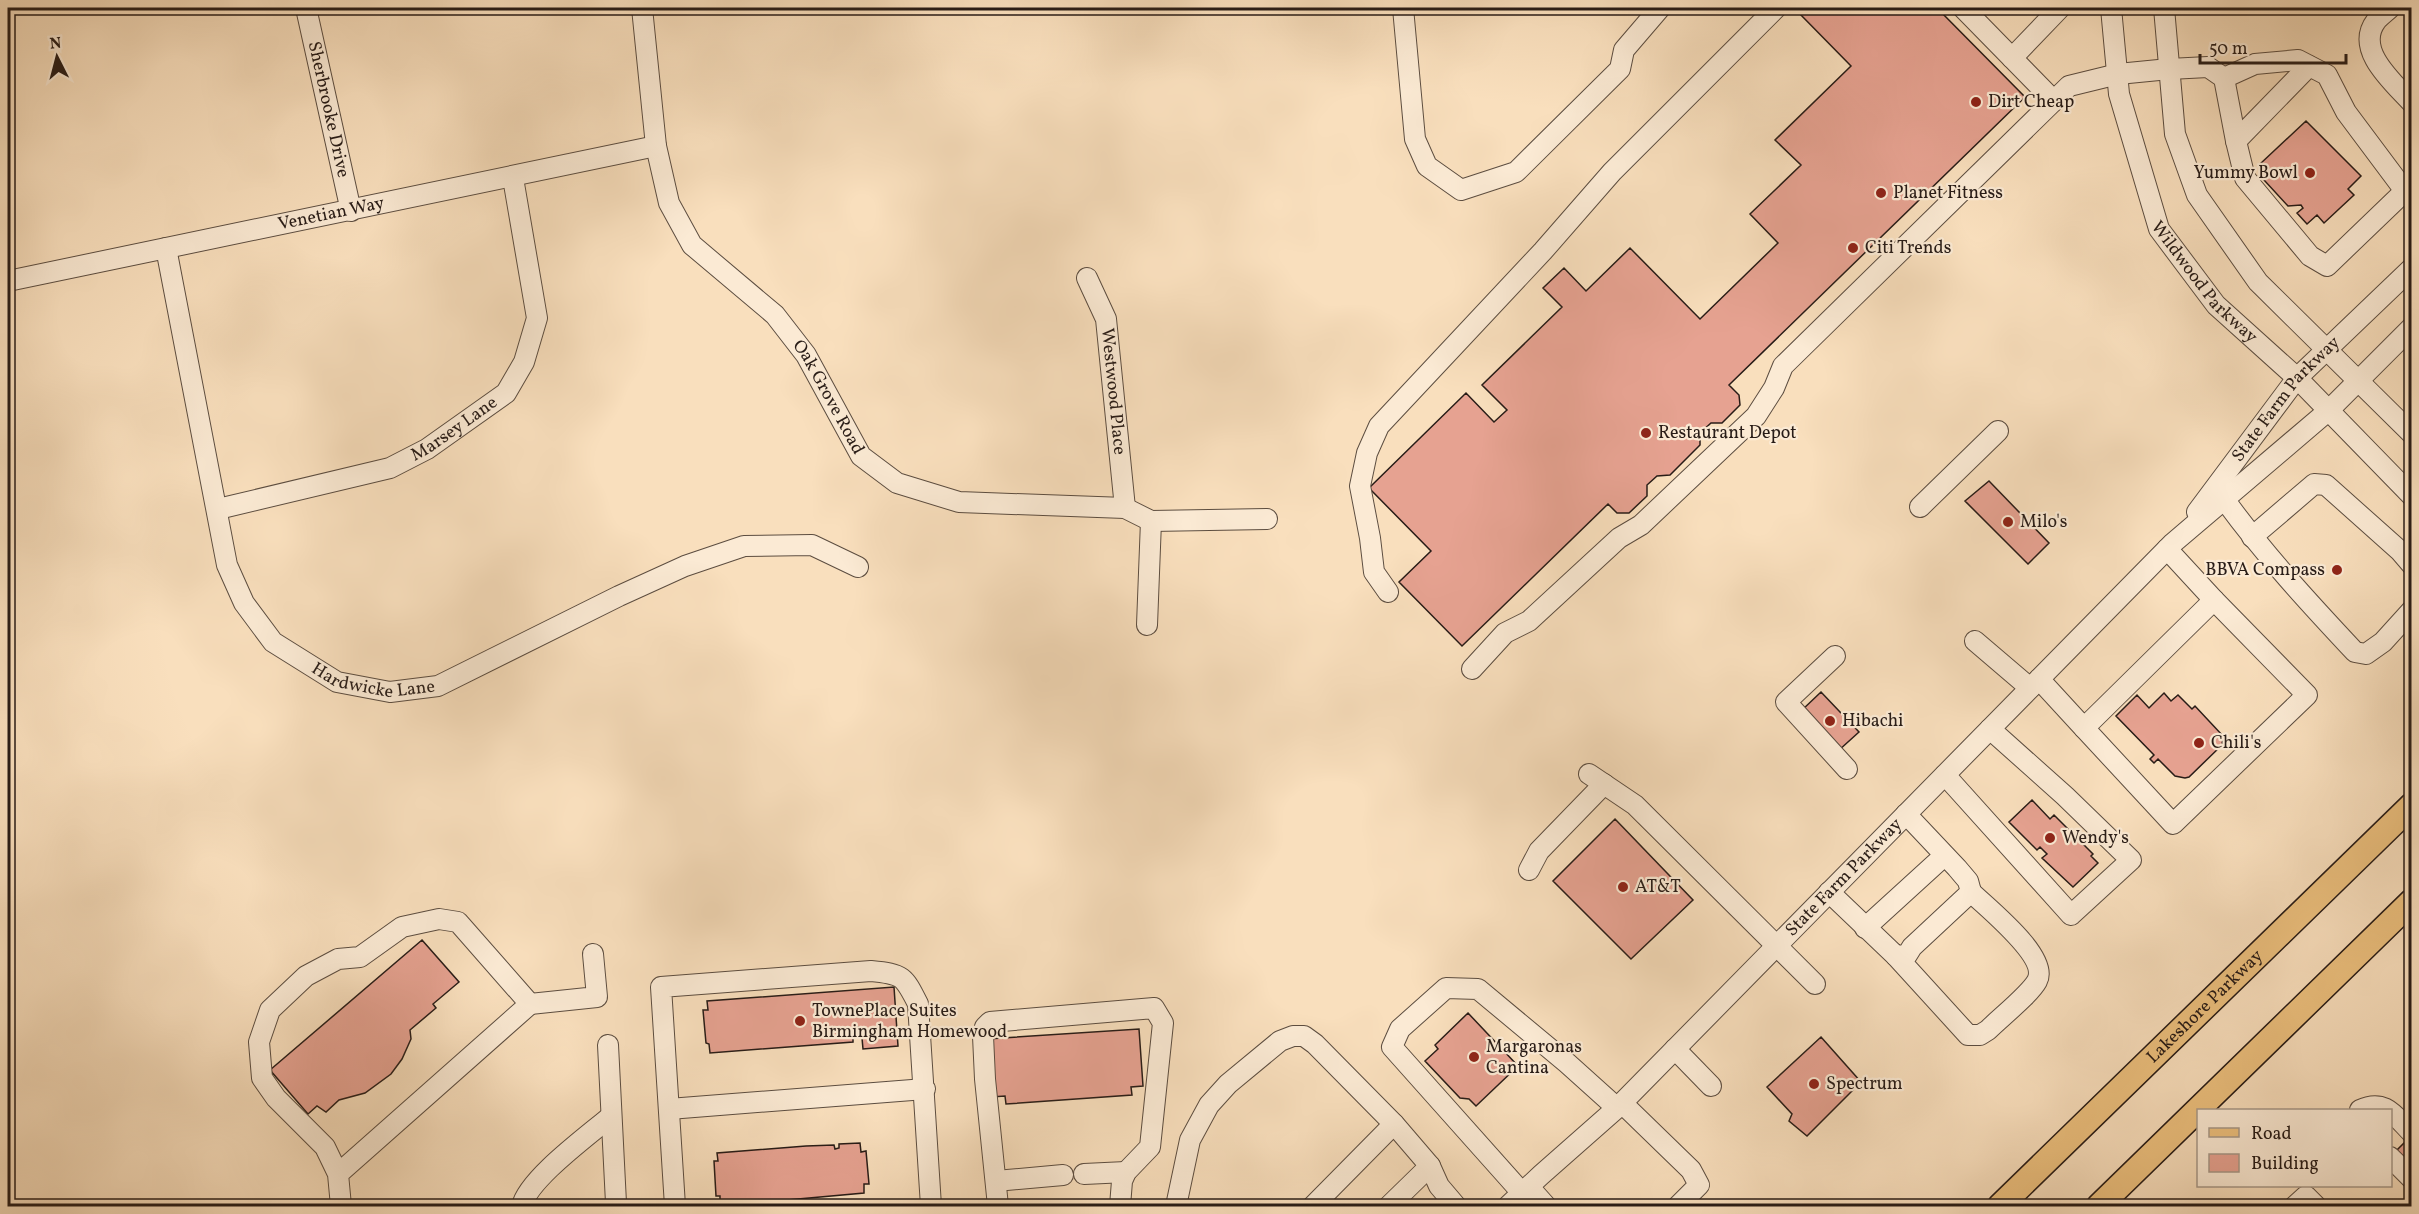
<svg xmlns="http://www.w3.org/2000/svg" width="2419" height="1214" font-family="Vollkorn,serif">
<rect width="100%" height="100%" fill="#f9dfbd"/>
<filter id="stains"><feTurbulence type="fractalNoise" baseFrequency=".00333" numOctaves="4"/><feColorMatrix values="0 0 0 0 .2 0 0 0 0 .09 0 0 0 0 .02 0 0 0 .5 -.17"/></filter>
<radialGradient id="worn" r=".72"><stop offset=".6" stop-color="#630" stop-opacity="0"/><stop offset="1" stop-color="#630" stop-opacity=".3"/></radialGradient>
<path fill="#e6a291" stroke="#281c17" stroke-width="1.5" d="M1802 8H1937L2025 97 1729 385 1739 395 1740 405 1722 423H1711L1700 433V445L1670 475 1657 476 1647 485V496L1629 513H1617L1608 504 1462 646 1399 582 1431 551 1369 488 1466 393 1494 422 1507 410 1482 385 1562 307 1543 288 1564 268 1586 291 1630 248 1700 319 1778 243 1750 214 1801 165 1775 140 1851 66 1798 12Z
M2306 121 2361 176 2348 189 2354 195 2324 223 2317 215 2307 224 2297 213 2303 208 2301 205 2288 206 2264 180V169L2260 164Z
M1989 481 2049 543 2028 564 1965 501Z
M1821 692 1859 732 1838 751 1801 711Z
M2164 693 2171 701 2178 695 2192 709 2195 706 2223 736 2222 745 2189 777 2185 778 2175 776 2158 759 2154 763 2150 759 2154 755 2116 716 2137 695 2149 708Z
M2032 800 2050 819 2054 815 2093 854 2091 856 2098 863 2073 887 2042 858 2047 854 2040 847 2037 850 2009 822Z
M1615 819 1693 900 1631 959 1553 881Z
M422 940 459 982 433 1004 436 1008 410 1030 411 1039 402 1059 391 1074 365 1093 339 1100 326 1112 317 1106 308 1114 270 1070Z
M894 987 898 1046 863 1049 861 1027H856L857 1034H853V1042L710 1053 709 1044 706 1043 703 1010H708L707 1001Z
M1468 1013 1518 1066 1476 1106 1469 1099 1460 1098 1425 1061 1438 1049 1435 1045Z
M1139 1029 1143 1086 1131 1087 1132 1095 1006 1104 1005 1096 991 1097 987 1039Z
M1821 1037 1861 1082 1807 1136 1789 1121 1792 1114 1767 1087Z
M2408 1139 2412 1142V1168L2395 1152Z
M860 1143 861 1152 866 1151 869 1184H864V1193L776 1201 749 1200 742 1201V1203L720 1204V1196H716L714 1161H718L717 1153 806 1146 834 1145 835 1149 839 1148V1144Z"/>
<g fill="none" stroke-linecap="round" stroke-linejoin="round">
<defs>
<g id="minor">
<path id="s1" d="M306 8 351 211"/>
<path id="s2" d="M642 8 656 146 669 203 692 245 775 315 806 355 861 456 897 483 959 502 1125 508 1151 521 1267 519"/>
<path d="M1403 8 1415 139 1427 166 1461 190 1516 172 1620 69 1624 50 1660 8"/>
<path d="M1963 8 2054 101"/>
<path id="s3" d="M2111 8 2119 94 2159 229 2216 305 2297 378 2412 496"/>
<path d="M2164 8 2175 134 2197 195 2258 282 2412 434"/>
<path d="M2390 8C2386 12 2380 16 2376 21 2354 50 2394 83 2412 103"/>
<path d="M2012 58 2060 8"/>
<path d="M2224 78 2255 64 2298 60 2327 75 2346 112 2405 191"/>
<path d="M2236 141 2309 66"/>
<path id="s4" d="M166 248 227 565 244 603 273 642 337 682 390 692 438 686 619 596 685 566 744 546 812 545 858 567"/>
<path id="s5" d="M1087 278 1106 319 1125 508"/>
<path id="s6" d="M8 281 656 146"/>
<path d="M2224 499C2264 554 2309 603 2355 652L2366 654 2383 642 2412 610"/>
<path d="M1920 507 1998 431"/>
<path id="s7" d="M218 509 390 468 427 449 506 393 524 362 537 318 513 178"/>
<path id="s8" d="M2197 512 2297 378 2412 268"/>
<path d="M2252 537 2314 484 2326 485 2400 551 2412 565"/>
<path d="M1388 592 1374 572 1370 538 1360 486 1367 453 1379 426 1543 251 1612 172 1776 8"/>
<path d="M1147 625 1151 521"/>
<path d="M1975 641 2030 688"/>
<path d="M1835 656 1786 702 1847 769"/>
<path d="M1472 669 1505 633 1529 621 1619 538 1641 525 1756 416 1774 388 1783 366 2069 86 2118 74 2169 69 2208 67 2224 78 2236 141 2245 178 2310 256 2327 266 2405 191 2412 198"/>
<path d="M2039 679 2084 728 2214 600 2167 549"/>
<path d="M2084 728 2173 824 2307 695 2214 600"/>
<path d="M1589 774 1635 805 1815 984"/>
<path d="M1945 775 2071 915 2131 860 2065 796 1990 729"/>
<path d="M1529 870 1539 851 1604 784"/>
<path d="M1829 892 1896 956 1907 955 1912 947 1971 892 1968 881 1957 868 1906 814"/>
<path d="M1865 928 1944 856"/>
<path d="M1896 956 1968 1035H1980L1988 1030C2000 1018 2030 994 2037 981 2050 957 1987 908 1971 892"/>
<path d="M530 1004 597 997 593 954"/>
<path d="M608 1045 616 1203 614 1206"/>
<path d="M1675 1049 1711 1086"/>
<path d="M1622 1103 1691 1170 1699 1185 1678 1206"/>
<path d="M669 1109 925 1089"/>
<path d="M2360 1110C2385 1098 2395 1116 2412 1133"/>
<path d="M2390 1157 2412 1179"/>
<path d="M338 1174 530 1004 458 922 439 919 402 927 360 957 338 959 306 976 270 1010 259 1042 262 1078 276 1098 325 1147 338 1174 341 1206"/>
<path d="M1084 1174 1126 1172"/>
<path d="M996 1181 1063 1175"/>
<path d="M1529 1187 1546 1206"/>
<path d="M1523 1194 1392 1047 1400 1029 1446 988 1478 989 1567 1063 1617 1108"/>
<path d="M522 1206C528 1179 589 1135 611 1116"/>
<path d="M675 1206 661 987 871 971C903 974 904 976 918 1004L931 1206"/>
<path d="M998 1206 985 1079 983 1036 985 1027 990 1022 1154 1008 1163 1023 1150 1147 1126 1172 1122 1181 1120 1206"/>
<path d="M1176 1206 1190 1140 1209 1105 1228 1084 1280 1041 1293 1036H1304L1315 1044 1394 1124 1430 1166 1439 1186 1456 1206"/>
<path d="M1313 1206 1394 1124"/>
<path d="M1389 1206 1430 1166"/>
<path id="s9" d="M1508 1206 1541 1175 1617 1108 2173 543 2328 411 2412 327"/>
<path d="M2295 1206 2306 1196 2316 1206"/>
</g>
<g id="major">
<path id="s10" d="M2000 1206 2412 805"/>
<path d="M2099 1206 2412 901"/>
</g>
</defs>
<use href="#minor" stroke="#5c4d40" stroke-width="22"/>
<use href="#major" stroke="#281c17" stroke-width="27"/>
<use href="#minor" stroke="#fbead4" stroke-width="20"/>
<use href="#major" stroke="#ecc07e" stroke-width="24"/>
</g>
<g fill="#8f2418" stroke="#fbead4" stroke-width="2">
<circle cx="1976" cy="102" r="6"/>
<circle cx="2310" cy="173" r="6"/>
<circle cx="1881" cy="193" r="6"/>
<circle cx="1853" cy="248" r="6"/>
<circle cx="1646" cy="433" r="6"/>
<circle cx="2008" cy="522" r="6"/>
<circle cx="2337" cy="570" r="6"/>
<circle cx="1830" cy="721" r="6"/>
<circle cx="2199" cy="743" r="6"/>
<circle cx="2050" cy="838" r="6"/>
<circle cx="1623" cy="887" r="6"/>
<circle cx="800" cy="1021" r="6"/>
<circle cx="1474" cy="1057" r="6"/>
<circle cx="1814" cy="1084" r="6"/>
</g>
<g text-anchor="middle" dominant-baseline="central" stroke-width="4.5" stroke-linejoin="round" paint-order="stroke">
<g font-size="18" fill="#281c17" stroke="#fbead4" text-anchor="start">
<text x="1988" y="102">Dirt Cheap</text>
<text x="2298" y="173" text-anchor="end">Yummy Bowl</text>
<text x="1893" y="193">Planet Fitness</text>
<text x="1865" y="248">Citi Trends</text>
<text x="1658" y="433">Restaurant Depot</text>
<text x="2020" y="522">Milo's</text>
<text x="2325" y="570" text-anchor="end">BBVA Compass</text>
<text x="1842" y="721">Hibachi</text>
<text x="2211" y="743">Chili's</text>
<text x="2062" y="838">Wendy's</text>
<text x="1635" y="887">AT&amp;T</text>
<text x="812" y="1011">TownePlace Suites<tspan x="812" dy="21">Birmingham Homewood</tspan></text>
<text x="1486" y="1047">Margaronas<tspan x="1486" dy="21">Cantina</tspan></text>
<text x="1826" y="1084">Spectrum</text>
</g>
<g font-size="18" fill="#281c17" stroke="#fbead4">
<text stroke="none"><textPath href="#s1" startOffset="104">Sherbrooke Drive</textPath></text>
<text stroke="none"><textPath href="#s6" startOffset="330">Venetian Way</textPath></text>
<text stroke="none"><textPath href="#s3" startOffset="297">Wildwood Parkway</textPath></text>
<text stroke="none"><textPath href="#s5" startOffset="118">Westwood Place</textPath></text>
<text stroke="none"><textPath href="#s2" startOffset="452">Oak Grove Road</textPath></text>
<text stroke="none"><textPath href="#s8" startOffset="144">State Farm Parkway</textPath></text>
<text stroke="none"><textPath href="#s7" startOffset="252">Marsey Lane</textPath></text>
<text stroke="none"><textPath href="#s4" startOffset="524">Hardwicke Lane</textPath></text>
<text stroke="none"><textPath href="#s9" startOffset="470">State Farm Parkway</textPath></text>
<text stroke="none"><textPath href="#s10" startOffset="286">Lakeshore Parkway</textPath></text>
</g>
</g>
<rect width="2419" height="1214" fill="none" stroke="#f9dfbd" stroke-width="30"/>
<rect x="9" y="9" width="2401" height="1196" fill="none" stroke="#281c17" stroke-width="3"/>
<rect x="15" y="15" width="2389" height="1184" fill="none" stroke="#281c17" stroke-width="1.5"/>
<rect x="2197" y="1109" width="195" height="78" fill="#fbead4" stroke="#a79888" stroke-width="1.5"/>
<rect x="2209" y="1128" width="30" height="9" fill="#ecc07e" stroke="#a79888" stroke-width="1.5"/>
<text x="2251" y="1139" font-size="18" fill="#281c17">Road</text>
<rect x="2209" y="1154" width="30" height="18" fill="#e6a291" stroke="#a79888" stroke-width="1.5"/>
<text x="2251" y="1169" font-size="18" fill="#281c17">Building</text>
<g transform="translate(57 57) rotate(354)" stroke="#fbead4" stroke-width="4.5" paint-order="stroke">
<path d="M0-4.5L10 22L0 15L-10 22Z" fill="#281c17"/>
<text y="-9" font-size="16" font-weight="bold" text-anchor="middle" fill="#281c17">N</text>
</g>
<path d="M2200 54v9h146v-9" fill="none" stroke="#281c17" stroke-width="3"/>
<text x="2209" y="54" font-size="18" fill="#281c17" stroke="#fbead4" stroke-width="4.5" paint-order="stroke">50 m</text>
<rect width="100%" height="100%" filter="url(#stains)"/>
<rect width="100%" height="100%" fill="url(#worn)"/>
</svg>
